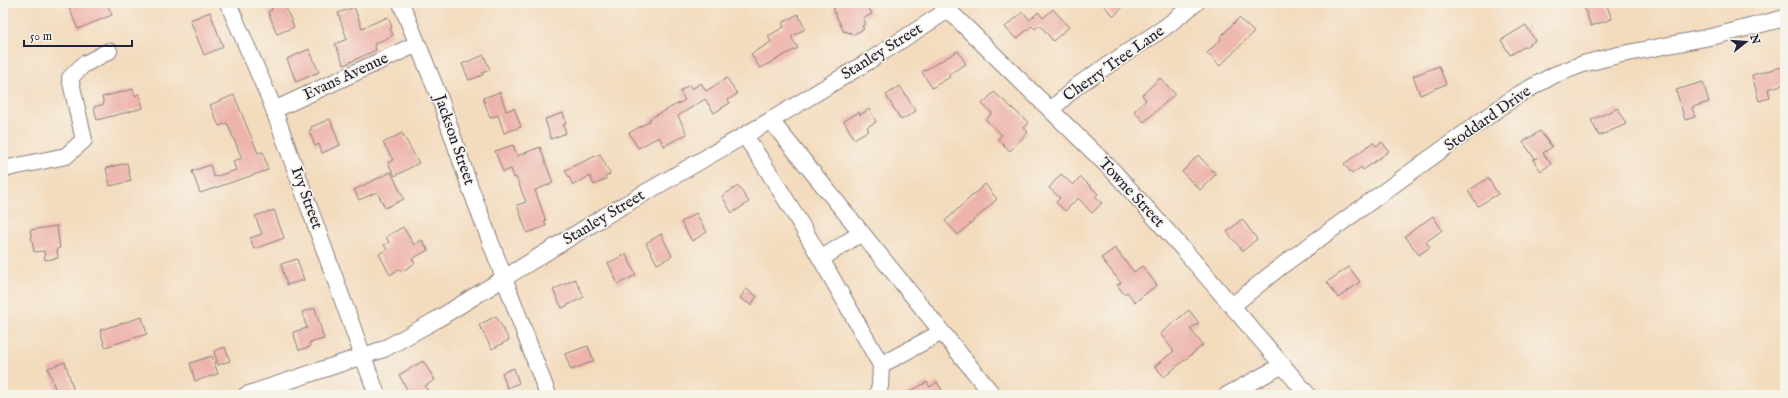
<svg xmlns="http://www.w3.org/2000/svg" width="1788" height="398" font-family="'IM FELL English',serif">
<rect width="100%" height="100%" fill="#f7f3e8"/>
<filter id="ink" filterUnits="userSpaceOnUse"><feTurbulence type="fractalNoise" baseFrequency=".025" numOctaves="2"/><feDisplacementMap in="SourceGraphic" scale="8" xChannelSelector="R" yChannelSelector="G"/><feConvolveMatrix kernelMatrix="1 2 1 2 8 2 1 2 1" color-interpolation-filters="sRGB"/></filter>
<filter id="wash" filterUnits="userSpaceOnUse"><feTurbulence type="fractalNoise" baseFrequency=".012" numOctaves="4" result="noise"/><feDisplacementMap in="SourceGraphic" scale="16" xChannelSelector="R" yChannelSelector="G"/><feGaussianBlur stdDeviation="0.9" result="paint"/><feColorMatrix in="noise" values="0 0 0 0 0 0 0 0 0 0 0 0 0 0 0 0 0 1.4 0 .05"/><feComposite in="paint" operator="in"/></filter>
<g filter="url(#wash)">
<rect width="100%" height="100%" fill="#f3dbbe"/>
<g id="blocks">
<path fill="#edb4ac" d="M67 3H107L112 15 78 29Z
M269 3H284L294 27 277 34 268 12 272 10Z
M845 3H866L872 14 863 18 866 24 862 26 864 29 852 35 850 32 848 33 847 31 844 32 833 9Z
M1101 3H1127L1114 16Z
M1594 3H1606L1612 19 1591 26 1584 6Z
M354 7 362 28 388 17 392 27 390 29 393 35 374 44 376 50 344 65 335 44 347 39 338 13Z
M1053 9 1069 27 1053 41 1040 25 1035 29 1032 26 1016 39 1005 27 1023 12 1030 20 1038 12 1043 18Z
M210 12 223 47 204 55 190 20Z
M798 14 805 29 791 37 798 48 760 68 751 54 771 42 768 36 784 27 782 23Z
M1239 18 1254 32 1220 66 1207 53 1221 39 1220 37Z
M1526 25 1535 41 1510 55 1501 40Z
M309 49 319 72 296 82 287 59Z
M958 51 966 64 949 74 950 77 932 88 922 72Z
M484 55 490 70 482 73 483 75 469 80 462 64Z
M1439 66 1446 84 1420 95 1413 76Z
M1785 66V84L1768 89 1770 98 1759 101 1752 75Z
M727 78 737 94 728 100 730 103 714 113 705 99 678 116 687 134 664 146 659 137 638 148 629 133 650 121 649 119 685 100 680 91 689 85 692 89 701 83 706 91Z
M1160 78 1175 94 1144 122 1134 111 1146 100 1142 95Z
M1703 82 1709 102 1692 107 1695 117 1685 120 1676 90Z
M900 86 916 111 901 120 886 95Z
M133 89 135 96 139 94 143 108 97 120 94 107 104 104 102 97Z
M500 92 506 111 514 108 521 127 504 133 498 115 490 118 483 98Z
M994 92 1029 123 1024 128 1028 132 1010 151 998 139 1002 135 986 120 992 113 982 104Z
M234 95 258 153 263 152 268 170 200 193 192 171 210 165 214 177 236 170 233 161 242 158 227 123 219 126 210 105Z
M1618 108 1626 124 1599 136 1591 120Z
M869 109 876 122 867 127 869 130 854 139 844 121 859 112 860 115Z
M563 113 566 124 563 125 566 133 551 139 545 119Z
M330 119 340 145 322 153 319 144 315 146 309 131 312 129 311 127Z
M1540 131 1552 147 1543 153 1551 164 1541 171 1533 160 1537 158 1535 159 1523 142Z
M402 133 419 163 395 176 388 163 393 160 383 143Z
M1373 142 1376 146 1382 142 1389 151 1363 170 1361 167 1352 174 1344 164Z
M513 145 517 156 540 147 553 183 535 190 546 221H544L546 226 527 233 517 205 526 202 516 177 514 178 511 169 503 172 495 151Z
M600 154 610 174 605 177 606 179 594 185 590 176 573 185 565 170Z
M1198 155 1216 174 1200 190 1182 172Z
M127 163 131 181 110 186 106 168Z
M391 172 404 199 385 208 377 192 359 200 354 190Z
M1061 174 1073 185 1081 177 1098 194 1095 197 1102 203 1092 213 1078 198 1065 211 1056 202 1060 198 1049 188Z
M1488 178 1498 194 1478 206 1468 191Z
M985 184 997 199 958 235 945 221Z
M738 186 749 202 732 213 722 196Z
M274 210 284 238 254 249 250 238 262 234 255 216Z
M696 213 707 232 692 241 681 222Z
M1433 216 1442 230 1426 242 1430 247 1419 255 1405 236Z
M1242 219 1257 239 1243 251 1227 232Z
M57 226 60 248 57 249 58 258 45 260 44 251 34 252 30 230Z
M403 227 414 245 422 240 428 250 412 259 415 263 401 272 399 269 390 275 379 254 387 249 384 245 389 242 386 237Z
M661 234 672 256 657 264 646 243Z
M1115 248 1134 272 1142 266 1157 285 1135 302 1127 292 1124 294 1117 285 1121 283 1101 258Z
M626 254 636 275 618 284 608 263Z
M297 259 304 280 287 285 281 264Z
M1349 267 1360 282 1338 298 1327 282Z
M575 279 584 297 562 308 553 290Z
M746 289 757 296 751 305 740 298Z
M315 308 324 339 309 343 310 347 299 350 293 332 307 328 302 312Z
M1189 310 1199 323 1190 329 1203 345 1164 377 1155 366 1174 351 1160 334Z
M496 316 509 340 492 349 479 325Z
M142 317 147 334 105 347 100 330Z
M588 346 594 361 571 370 565 354Z
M225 347 230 361 218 365 214 351Z
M212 356 218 374 195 381 190 363Z
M423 361 435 380 425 386 430 395H410L399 375Z
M65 362 75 395H57L48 368Z
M514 368 519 383 507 388 502 373Z
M927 382 930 387 937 382 945 395H904Z"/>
</g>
</g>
<g filter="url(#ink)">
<use href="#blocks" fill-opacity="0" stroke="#8a7e7c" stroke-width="1"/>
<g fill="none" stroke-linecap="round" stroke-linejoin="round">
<defs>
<path id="minor" d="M228 3 271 102 377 395
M401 3 440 99 470 187 548 395
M941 3 1114 172 1184 250 1308 395
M274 110 417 44
M1051 110 1078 85 1164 28 1196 3
M771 121 993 395
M745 136C795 209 837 288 881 365L942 332
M3 169 66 156 84 140 70 78 83 65 109 51
M821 259 861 233
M1232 306 1280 267 1516 96 1554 75 1583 64 1618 55 1715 36 1785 18
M246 395 384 349 436 320 605 216 778 116 869 61 948 10
M877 395 880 386 881 365
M1227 395 1283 365"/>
</defs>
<use href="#minor" stroke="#8a7e7c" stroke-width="18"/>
<use href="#minor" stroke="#fff" stroke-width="16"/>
</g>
</g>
<g text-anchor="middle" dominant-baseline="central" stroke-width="3.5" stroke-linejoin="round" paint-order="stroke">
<g font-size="16" fill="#22223b" stroke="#f7f3e8">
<text transform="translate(882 52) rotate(-32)">Stanley Street</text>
<text transform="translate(1114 64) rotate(-35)">Cherry Tree Lane</text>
<text transform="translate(346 77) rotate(-25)">Evans Avenue</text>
<text transform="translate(1488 119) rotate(-35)">Stoddard Drive</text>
<text transform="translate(454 140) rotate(71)">Jackson Street</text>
<text transform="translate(1131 193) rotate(47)">Towne Street</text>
<text transform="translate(306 198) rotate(70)">Ivy Street</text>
<text transform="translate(604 218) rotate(-31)">Stanley Street</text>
</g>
</g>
<rect width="1788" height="398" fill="none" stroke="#f7f3e8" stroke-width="16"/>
<g transform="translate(1746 42) rotate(73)" stroke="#f7f3e8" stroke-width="3" paint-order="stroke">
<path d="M0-3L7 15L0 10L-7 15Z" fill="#22223b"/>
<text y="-6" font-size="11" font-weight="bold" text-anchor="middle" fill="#22223b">N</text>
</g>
<path d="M24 40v6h108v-6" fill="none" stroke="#22223b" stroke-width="2"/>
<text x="30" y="40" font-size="12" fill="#22223b" stroke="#f7f3e8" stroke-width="3" paint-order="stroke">50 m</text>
</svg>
